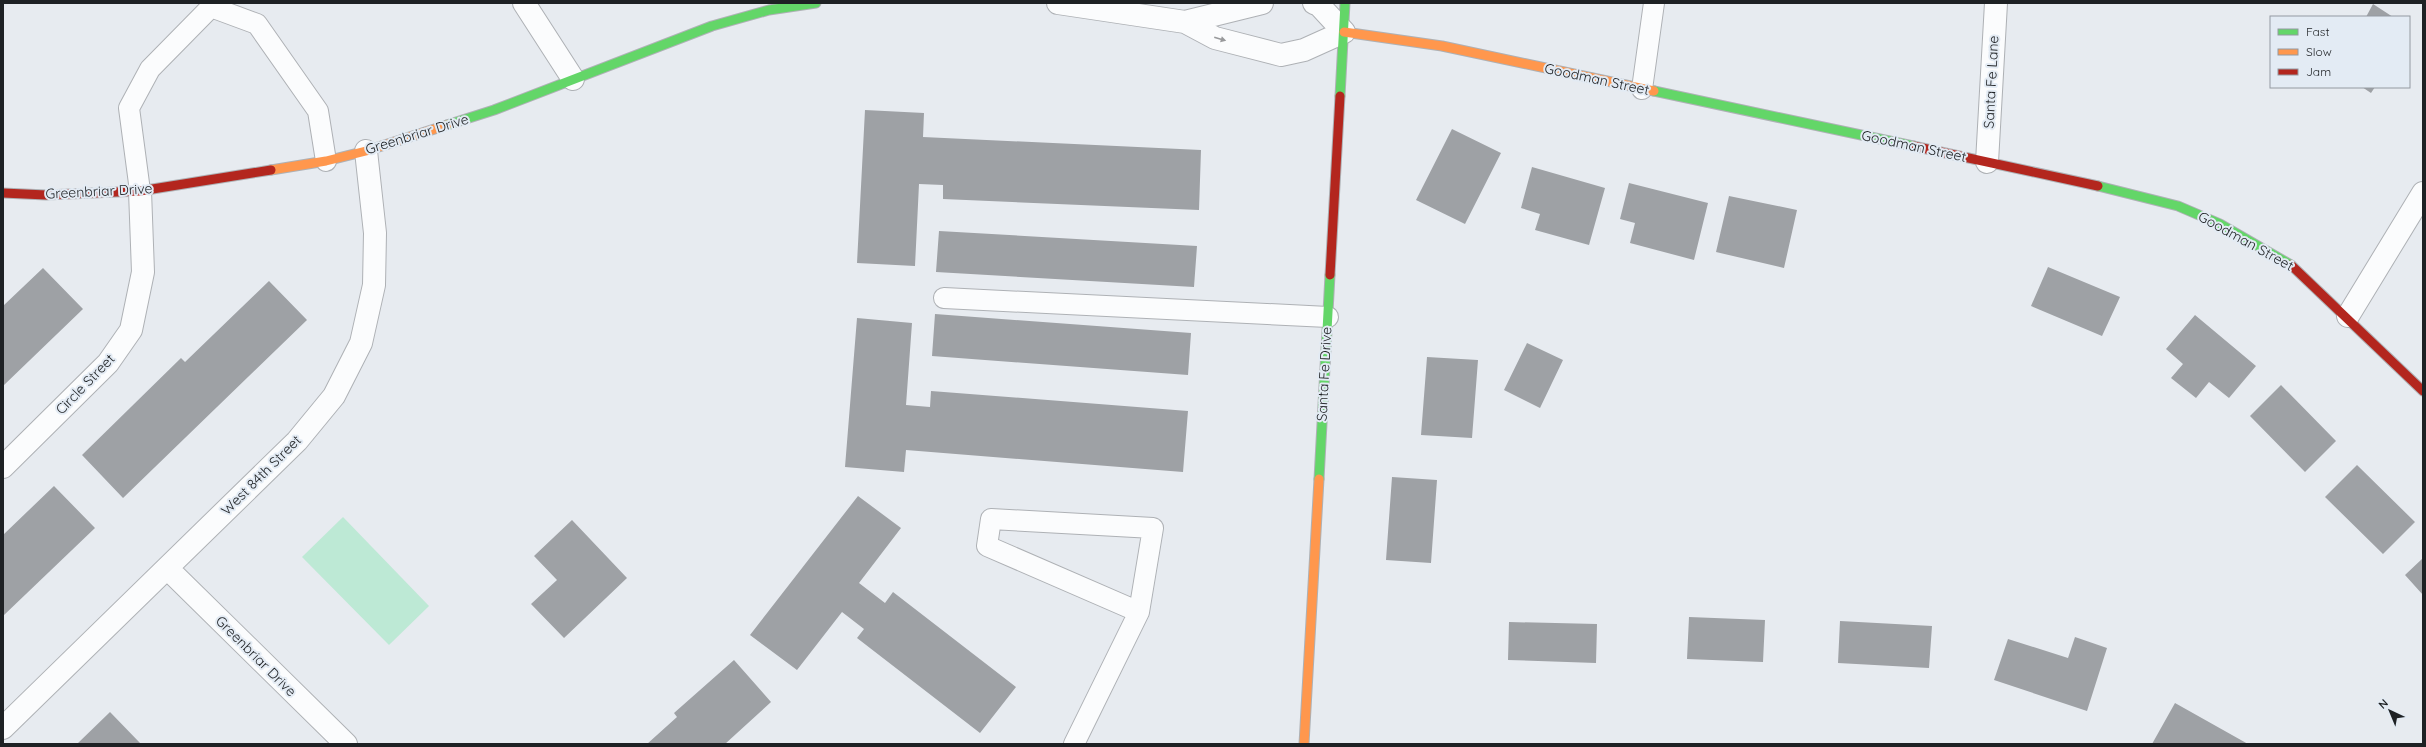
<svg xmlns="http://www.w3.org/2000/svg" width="2426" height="747" font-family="Quicksand,sans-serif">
<rect width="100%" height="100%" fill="#e7ebf0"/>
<path fill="#bde9d5" d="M343 517 429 606 389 645 302 557Z"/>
<path fill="#9ea1a5" d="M2373 4 2393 17H2366Z
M2362 87H2375L2371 93Z
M865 110 924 113 923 137 1201 150 1199 210 943 199V185L919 184 915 266 857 263Z
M1452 129 1501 153 1465 224 1416 200Z
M1532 167 1605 188 1589 245 1535 230 1540 214 1521 208Z
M1629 183 1708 203 1694 260 1630 243 1635 223 1620 219Z
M1729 196 1797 210 1784 268 1716 252Z
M939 231 1197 246 1194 287 936 272Z
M2048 267 2120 297 2102 336 2031 306Z
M43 268 83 309 3 386V306Z
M269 281 307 320 123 498 82 455 181 358 185 362Z
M935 314 1191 333 1188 375 932 356Z
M2195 315 2256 366 2229 398 2209 382 2196 398 2171 378 2183 364 2166 349Z
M857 318 912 323 906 405 930 407 931 391 1188 411 1183 472 906 450 904 472 845 467Z
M1527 343 1563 360 1540 408 1504 390Z
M1427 357 1478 360 1472 438 1421 435Z
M2281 385 2336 441 2305 472 2250 416Z
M2357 465 2415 522 2383 554 2325 497Z
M1392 477 1437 480 1431 563 1386 560Z
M54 486 95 528 3 616V535Z
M858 496 901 528 859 583 885 603 893 592 1016 687 980 733 857 638 864 629 842 612 797 670 750 635Z
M572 520 627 578 564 638 531 604 557 580 534 556Z
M2423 558V595L2405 575Z
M1689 617 1765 620 1763 662 1687 659Z
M1840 621 1932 626 1929 668 1838 663Z
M1509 622 1597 624 1596 663 1508 660Z
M2075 637 2107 648 2087 711 1994 680 2008 639 2068 658Z
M734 660 771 702 725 744H647L677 717 674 713Z
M2175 703 2248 744H2152Z
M110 712 141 744H77Z"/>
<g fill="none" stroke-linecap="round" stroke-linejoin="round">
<defs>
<path id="lane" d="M1642 89 1654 3
M140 191 129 108 150 69 211 7 257 24 318 111 326 161
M944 298 1328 317
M1074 744 1139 612 1153 528 991 519 987 546 1139 612"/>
<path id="street" d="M524 3 573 79
M1058 3 1185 22 1215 38 1281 55 1304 50 1344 32 1319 5 1314 3
M1185 22 1262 3
M1987 162 1996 3
M2348 316 2423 193
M3 467 108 363 131 330 143 272 140 191
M167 568 346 744
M3 728 297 441 334 396 361 343 374 285 375 233 366 151"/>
<path id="fast" d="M1654 91 1913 146
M1340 96 1345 3
M447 125 494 110 712 26 769 10 816 3
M2098 186 2178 206 2220 224 2291 265
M1319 479 1330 275"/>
<path id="slow" d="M1344 32 1442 46 1654 91
M271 170 326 161 366 151 447 125
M1304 744 1319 479"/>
<path id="jam" d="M1913 146 2098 186
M3 193 46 195 140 191 271 170
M2291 265 2423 391
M1330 275 1340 96"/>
</defs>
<use href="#lane" stroke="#aeb1b5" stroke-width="22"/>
<use href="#street" stroke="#aeb1b5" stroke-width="24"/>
<use href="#fast" stroke="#aeb1b5" stroke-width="11"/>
<use href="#slow" stroke="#aeb1b5" stroke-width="11"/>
<use href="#jam" stroke="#aeb1b5" stroke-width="11"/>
<use href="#lane" stroke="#fbfcfd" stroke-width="20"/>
<use href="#street" stroke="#fbfcfd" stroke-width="22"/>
<use href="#fast" stroke="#63d668" stroke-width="9"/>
<use href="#slow" stroke="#ff974d" stroke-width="9"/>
<use href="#jam" stroke="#b3261e" stroke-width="9"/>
</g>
<defs><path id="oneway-solid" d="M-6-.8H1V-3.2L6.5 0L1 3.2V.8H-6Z"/></defs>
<use fill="#98999b" href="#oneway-solid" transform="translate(1220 39) rotate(16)"/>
<g text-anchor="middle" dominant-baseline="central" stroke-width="4" stroke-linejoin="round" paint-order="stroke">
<g font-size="14" fill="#1e2124" stroke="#e3ebf4">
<text transform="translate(1597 79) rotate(12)">Goodman Street</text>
<text transform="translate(1991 82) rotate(-87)">Santa Fe Lane</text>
<text transform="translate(417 134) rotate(-17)">Greenbriar Drive</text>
<text transform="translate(1914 146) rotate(12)">Goodman Street</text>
<text transform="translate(99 191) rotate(-3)">Greenbriar Drive</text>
<text transform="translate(2246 241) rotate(29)">Goodman Street</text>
<text transform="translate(1324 374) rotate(-87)">Santa Fe Drive</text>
<text transform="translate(85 384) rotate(-46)">Circle Street</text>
<text transform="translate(261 475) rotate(-45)">West 84th Street</text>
<text transform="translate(256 656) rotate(45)">Greenbriar Drive</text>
</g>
</g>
<rect width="2426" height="747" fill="none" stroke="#1e2124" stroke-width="8"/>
<rect x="2270" y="16" width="140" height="72" fill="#e3ebf4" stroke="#949aa1"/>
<rect x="2278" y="29" width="20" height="6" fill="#63d668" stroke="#949aa1"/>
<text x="2306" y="36" font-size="12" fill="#1e2124">Fast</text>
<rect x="2278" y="49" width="20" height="6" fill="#ff974d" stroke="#949aa1"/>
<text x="2306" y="56" font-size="12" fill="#1e2124">Slow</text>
<rect x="2278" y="69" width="20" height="6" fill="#b3261e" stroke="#949aa1"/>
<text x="2306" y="76" font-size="12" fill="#1e2124">Jam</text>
<g transform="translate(2390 711) rotate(316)" stroke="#e3ebf4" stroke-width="3" paint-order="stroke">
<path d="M0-3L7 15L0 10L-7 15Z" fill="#1e2124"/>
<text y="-6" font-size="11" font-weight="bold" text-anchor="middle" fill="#1e2124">N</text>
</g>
</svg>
